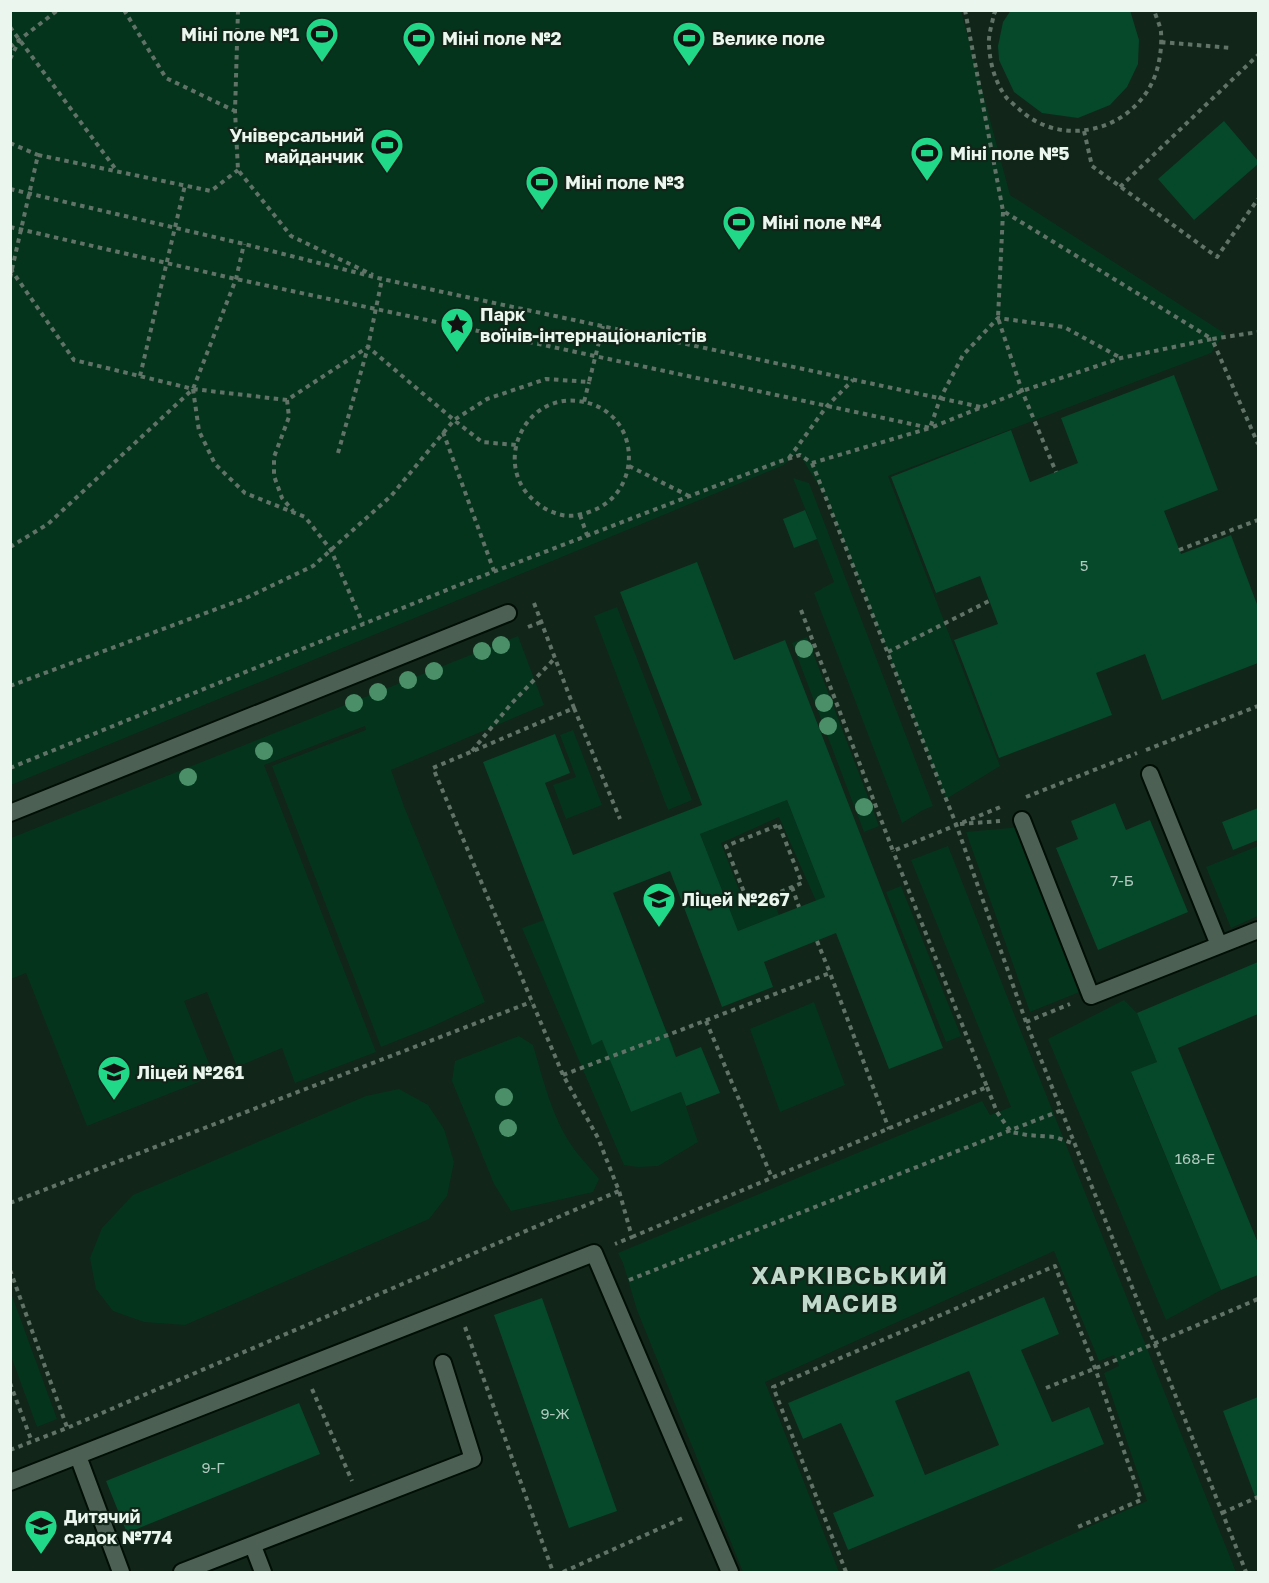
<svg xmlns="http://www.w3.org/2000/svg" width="1269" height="1583" font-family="'Golos Text',sans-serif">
<rect width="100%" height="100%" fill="#112519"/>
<path fill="#05341d" d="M11 10 961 11 1010 195 1224 333 1211 353 888 476 1000 766 946 799 827 499 798 452 784 465 11 785Z
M793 478 809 483 933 806 923 810 902 823 814 593 834 582Z
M617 607 692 800 668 810 594 616Z
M518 636 544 705 391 770 405 809 485 1002 431 1027 381 1047 272 766 366 730 365 726 264 765 376 1052 295 1083 282 1048 237 1067 207 992 184 1001 214 1076 87 1126 26 973 11 979V838Z
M807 637 879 826 864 832 792 643Z
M573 730 602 805 566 819 553 785 576 777 560 735Z
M787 800 825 897 816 901 779 817 721 843 746 908 773 899 779 915 738 931 700 834Z
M1020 827 1082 991 1030 1012 966 832Z
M948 846 1016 1019 1236 1572H987L1147 1501 1104 1373 1119 1366 1114 1355 1099 1361 1054 1251 765 1382 839 1572H743L637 1310 623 1263 618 1253 982 1101 990 1115 1011 1107 911 860Z
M1258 846V916L1231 928 1206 867Z
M901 886 961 1036 946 1042 886 892Z
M544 920 592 1044 661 1018 674 1049 618 1081 631 1112 681 1092 698 1142 658 1166 638 1167 624 1165 522 928Z
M1124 1000 1137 1013 1157 1062 1131 1073 1221 1290 1166 1320 1048 1039Z
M814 1002 845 1085 780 1112 750 1029Z
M519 1036 533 1045C543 1079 552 1117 572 1146 580 1158 591 1168 599 1179L593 1192 511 1211 494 1184 452 1081 455 1061Z
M399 1089 428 1105 444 1129 454 1162 447 1196 429 1219 185 1325 144 1322 113 1311 96 1289 90 1258 102 1228 133 1195 366 1096Z
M11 1293 57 1419 37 1427 11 1356Z"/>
<path fill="#06482a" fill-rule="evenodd" d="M1011 10H1130L1139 40 1138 64 1127 87 1110 105 1078 118 1042 113 1014 92 999 60 998 46 1003 22Z
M1224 121 1258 161V164L1194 220 1158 179Z
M1174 375 1218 490 1164 511 1181 554 1231 535 1258 607V663L1162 700 1145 654 1096 673 1112 715 999 758 954 640 998 624 980 576 936 593 891 477 1011 430 1030 482 1078 463 1061 418Z
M805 510 817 539 794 548 783 519Z
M697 562 734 660 785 640 943 1048 889 1069 836 933 764 962 773 987 722 1007 670 871 613 893 676 1057 701 1047 720 1093 686 1106 681 1092 631 1112 602 1040 592 1045 483 762 555 734 570 773 545 783 573 855 702 805 620 592ZM787 800 825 897 738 931 700 834Z
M1115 803 1126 830 1150 820 1188 912 1098 950 1056 848 1078 839 1071 821Z
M1258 808V840L1233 850 1222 822Z
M1258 962V1014L1178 1048 1258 1243V1275L1221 1290 1131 1072 1157 1062 1137 1013Z
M1044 1297 1059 1334 1021 1350 1052 1422 1089 1407 1104 1444 848 1550 833 1513 874 1496 841 1423 803 1439 788 1403ZM969 1371 999 1445 925 1475 895 1401Z
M542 1298 617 1511 569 1528 494 1315Z
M1258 1397V1499H1256L1223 1411Z
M299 1403 320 1454 127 1533 106 1481Z"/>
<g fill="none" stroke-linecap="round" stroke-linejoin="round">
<defs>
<path id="service" d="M1150 774 1219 945
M10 813 508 613
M1022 820 1091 996 1258 930
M78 1456 121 1572
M10 1482 594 1253 730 1572
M253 1546 263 1572
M182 1572 473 1459 443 1363"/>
</defs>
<use href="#service" stroke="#000e05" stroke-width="20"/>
<path stroke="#617267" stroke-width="4" stroke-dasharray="4.5 4.5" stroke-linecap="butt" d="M124 10 166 78 235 111
M238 10 235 111 238 170 291 236 373 275
M965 10 1003 211 1212 339 1258 332
M996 10 994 14C992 24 988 36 989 45 990 64 995 82 1006 97 1009 101 1015 105 1019 109 1064 151 1137 129 1156 73 1160 60 1162 46 1161 32 1160 25 1156 17 1154 10
M10 27 117 171
M1161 42 1231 48
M10 47 58 10
M10 59 19 41
M1084 131 1092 166 1217 257 1258 199
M10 143 38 155
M1120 187 1258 55
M10 189 244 244 382 279 981 407
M1003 212 998 318 1022 391 1056 472
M10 227 236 279 930 428 1022 391 1121 358 1212 339 1258 444
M10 273 12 271 74 360 193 389 287 400 368 347 454 420 482 442 516 445
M10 278 38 155 211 191 238 170
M140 376 185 185
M193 389 199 431 215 464 245 493 305 517 331 550 363 624
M287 400 289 417 274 457V476L282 498 293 511
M584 402C525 389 489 466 537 503 544 509 553 513 562 515 571 517 580 515 589 512 644 494 642 414 584 402L589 382
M443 432 494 571
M338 453 368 347 382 279 380 278
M789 458 827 406 853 380
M812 463 956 824 1026 1022 1246 1572
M629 466 689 496
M580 515 587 535
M10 547 48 524 193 389 236 279 244 244
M1179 550 1258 520
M534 603 574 708 433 768 563 1075 598 1138 619 1191 632 1237 615 1244
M801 610 893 851 1003 806
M528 627 541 622
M888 652 989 601
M10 686 246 598 313 566 391 496 454 420 487 399 546 379 589 382 603 326
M574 708 620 819
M1146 750 1258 706
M472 751 511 704 555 658
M10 768 459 585 778 462 800 455 812 463 930 428 940 399 963 355 998 318 1064 327 1121 358
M1026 797 1137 753
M960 824 1000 821
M779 825 802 883 749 905 726 846Z
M792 887 799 907
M817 941 830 973
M706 1021 772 1178
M1026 1022 1070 1004
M563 1075 830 973 889 1129
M987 1087 997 1112 1011 1132 1027 1135 1055 1137 1075 1144
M10 1203 531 1002
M632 1237 987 1087 893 851
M10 1270 68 1430
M629 1280 1062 1110
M465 1327 553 1572
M10 1383 32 1442
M1046 1388 1116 1360 1258 1299
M312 1389 352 1481
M10 1450 67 1428 619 1191
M1222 1513 1258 1497
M563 1572 683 1518
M846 1572 773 1387 1055 1266 1095 1368 1141 1500 1078 1527"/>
<use href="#service" stroke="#4c6154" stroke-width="16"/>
</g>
<g fill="#4b8f68">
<circle cx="501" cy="645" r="9"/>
<circle cx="804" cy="649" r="9"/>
<circle cx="482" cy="651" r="9"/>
<circle cx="434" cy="671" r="9"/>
<circle cx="408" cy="680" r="9"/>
<circle cx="378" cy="692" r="9"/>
<circle cx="354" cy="703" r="9"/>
<circle cx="824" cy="703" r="9"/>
<circle cx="828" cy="726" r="9"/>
<circle cx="264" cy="751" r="9"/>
<circle cx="188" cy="777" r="9"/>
<circle cx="864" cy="807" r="9"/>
<circle cx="504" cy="1097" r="9"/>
<circle cx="508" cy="1128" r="9"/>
</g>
<defs>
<symbol id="stadium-pin" viewBox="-11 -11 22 30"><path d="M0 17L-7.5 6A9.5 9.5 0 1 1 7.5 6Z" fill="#20d887" stroke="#112519"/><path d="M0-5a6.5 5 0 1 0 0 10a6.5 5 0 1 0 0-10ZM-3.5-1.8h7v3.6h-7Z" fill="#111"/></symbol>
<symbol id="sight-pin" viewBox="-11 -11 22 30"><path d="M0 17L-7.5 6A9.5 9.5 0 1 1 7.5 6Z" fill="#20d887" stroke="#112519"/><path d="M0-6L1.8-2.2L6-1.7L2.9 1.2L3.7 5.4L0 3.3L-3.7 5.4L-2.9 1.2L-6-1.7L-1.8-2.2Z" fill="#111"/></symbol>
<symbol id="school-pin" viewBox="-11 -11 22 30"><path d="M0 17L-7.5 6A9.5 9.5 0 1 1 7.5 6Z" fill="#20d887" stroke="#112519"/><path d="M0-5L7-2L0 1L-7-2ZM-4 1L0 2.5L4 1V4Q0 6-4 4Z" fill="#111"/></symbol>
</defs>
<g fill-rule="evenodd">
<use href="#stadium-pin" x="303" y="15" width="38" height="52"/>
<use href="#stadium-pin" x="400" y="19" width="38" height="52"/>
<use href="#stadium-pin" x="670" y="19" width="38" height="52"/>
<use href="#stadium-pin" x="368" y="126" width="38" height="52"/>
<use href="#stadium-pin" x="908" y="134" width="38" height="52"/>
<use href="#stadium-pin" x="523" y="163" width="38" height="52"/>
<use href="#stadium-pin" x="720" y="203" width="38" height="52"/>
<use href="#sight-pin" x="438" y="305" width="38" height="52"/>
<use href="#school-pin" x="640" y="880" width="38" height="52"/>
<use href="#school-pin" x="95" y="1053" width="38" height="52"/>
<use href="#school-pin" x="22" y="1507" width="38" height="52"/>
</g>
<g text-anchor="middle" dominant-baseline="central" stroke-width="4.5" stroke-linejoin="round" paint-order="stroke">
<g font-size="15" fill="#b1cabd">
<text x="1084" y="565">5</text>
<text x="1122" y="880">7-Б</text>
<text x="1195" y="1158">168-Е</text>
<text x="555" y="1413">9-Ж</text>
<text x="213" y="1467">9-Г</text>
</g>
<g font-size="18" font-weight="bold" fill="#eaf6ee" stroke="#112519" text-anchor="start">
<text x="299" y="34" text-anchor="end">Міні поле №1</text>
<text x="442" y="38">Міні поле №2</text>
<text x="712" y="38">Велике поле</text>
<text x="364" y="135" text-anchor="end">Універсальний<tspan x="364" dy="21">майданчик</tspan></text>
<text x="950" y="153">Міні поле №5</text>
<text x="565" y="182">Міні поле №3</text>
<text x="762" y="222">Міні поле №4</text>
<text x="480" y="314">Парк<tspan x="480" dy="21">воїнів-інтернаціоналістів</tspan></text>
<text x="682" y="899">Ліцей №267</text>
<text x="137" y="1072">Ліцей №261</text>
<text x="64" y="1516">Дитячий<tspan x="64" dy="21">садок №774</tspan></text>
</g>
<g font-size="24" font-weight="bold" letter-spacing="1.5" fill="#c1d9ca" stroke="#112519">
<text x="850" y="1274">ХАРКІВСЬКИЙ<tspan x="850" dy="28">МАСИВ</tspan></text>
</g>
</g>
<rect width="1269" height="1583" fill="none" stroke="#eaf6ee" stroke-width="24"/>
</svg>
